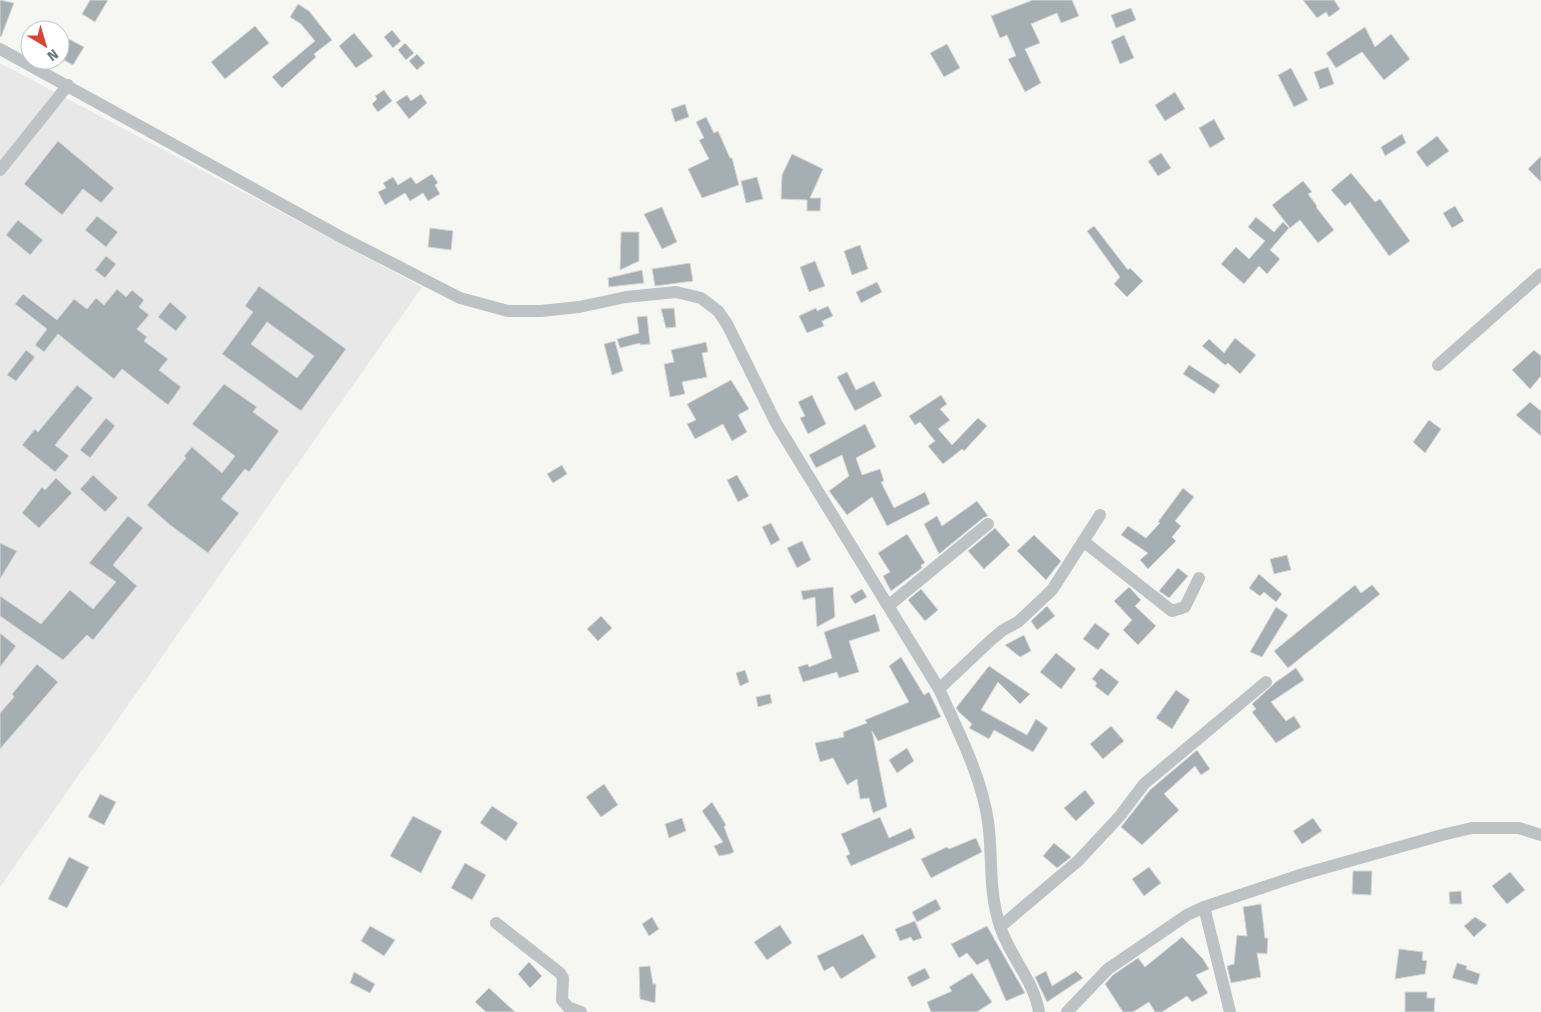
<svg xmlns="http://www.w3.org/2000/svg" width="1541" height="1012" font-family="'Fira Sans',sans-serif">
<rect width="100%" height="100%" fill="#f6f6f3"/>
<path fill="#e7e8e7" d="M0 63 422 287 0 887Z"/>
<path fill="#a5aeb2" stroke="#d8d7d6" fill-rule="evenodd" d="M0 0 14 3 1 37 0 36Z
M90 0H108L95 22 82 14Z
M1033 0H1072L1079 16 1061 23 1057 13 1031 24 1040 43 1025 49 1041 83 1025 92 1008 59 1016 56 1007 35 1000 38 991 16Z
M1303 0H1334L1340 9 1329 17 1326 12 1317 18Z
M298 4 309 11 332 40 314 54 316 57 282 88 272 77 315 41 301 24 290 17Z
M1131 8 1136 20 1116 28 1111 15Z
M255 26 269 43 225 79 211 62Z
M1365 27 1375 47 1391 34 1410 59 1384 80 1362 52 1336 68 1326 53Z
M392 30 401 41 393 48 384 37Z
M354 33 373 56 356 68 339 46Z
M1124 35 1134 58 1120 64 1111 41Z
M69 39 84 47 73 65 60 58Z
M405 43 414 53 406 60 398 50Z
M947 44 960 68 944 77 930 53Z
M417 54 425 63 417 70 409 61Z
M1328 67 1334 84 1320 89 1314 72Z
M1291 68 1308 100 1294 107 1278 75Z
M384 90 392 101 378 112 372 104 377 99 375 96Z
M1175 92 1185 109 1165 121 1155 105Z
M421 94 427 103 409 119 396 102 407 95 411 101Z
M685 104 689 117 675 122 671 109Z
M706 117 714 133 718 131 730 158H732L739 185 702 198 688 169 709 159 699 140 704 138 696 122Z
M1214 119 1225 139 1210 148 1199 128Z
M1402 134 1406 143 1385 156 1381 147Z
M1437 136 1449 151 1427 167 1416 152Z
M58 141 114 188 101 203 83 189 62 215 24 184Z
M1161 153 1171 168 1158 176 1148 161Z
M792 154 823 169 810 198H821L820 211H807V200L781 199 782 175Z
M1541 156V182L1528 169Z
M1351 173 1375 202 1380 199 1410 241 1389 256 1350 202 1345 206 1331 190Z
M432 174 438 183 435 185 440 194 428 201 423 193 410 201 405 193 385 205 378 192 386 188 383 183 393 177 398 185 411 177 416 184Z
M757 177 763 199 746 203 741 181Z
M1303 181 1312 192 1308 194 1317 206 1316 207 1334 230 1318 243 1300 220 1290 228 1272 205Z
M1455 206 1464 221 1452 228 1443 213Z
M662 207 677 242 662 249 644 214Z
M97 216 118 232 106 247 85 230Z
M1256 217 1274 232 1283 222 1289 228 1270 250 1280 259 1267 274 1259 266 1244 284 1221 264 1236 247 1249 259 1265 241 1248 227Z
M18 220 43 240 30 255 6 235Z
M1094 226 1128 270 1130 268 1143 281 1127 297 1114 284 1120 277 1087 231Z
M430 228 453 231 451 250 428 247Z
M621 232H639V261L620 270Z
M860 245 868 269 852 275 844 251Z
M106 256 116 264 105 278 95 270Z
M815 261 825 286 809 292 800 267Z
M690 263 693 281 655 286 652 269Z
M642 270 644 283 609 287 608 278Z
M877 282 882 292 861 303 856 292Z
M259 286 346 349 301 411 222 354 253 312 245 306ZM267 322 314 356 297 378 251 344Z
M117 289 126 297 132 290 144 300 139 307 149 315 137 329 147 337 144 341 168 359 159 370 181 387 168 405 122 369 114 379 58 334 44 352 35 345 47 329 15 304 23 294 57 320 74 299 87 309 96 298 104 305Z
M170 302 187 317 176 331 158 317Z
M828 306 833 316 822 321 824 326 807 333 799 316 816 308 817 311Z
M674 308 676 327 666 328 661 309Z
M647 316 650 344 640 345V343L620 348 617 339 639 333 637 317Z
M1235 338 1256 355 1240 374 1228 363 1225 365 1202 346 1209 339 1224 353Z
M615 341 623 371 612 375 604 344Z
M706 342 708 352 702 353 707 377 682 382 685 394 670 397 664 364 674 362 671 350Z
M26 350 35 357 16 381 7 375Z
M1534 350 1541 356V376L1530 389 1512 370Z
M1189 365 1220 385 1214 394 1183 374Z
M847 372 856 390 874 381 882 396 855 411 837 377Z
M731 380 749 409 738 415 747 432 732 441 723 424 695 439 687 424 696 420 687 404Z
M224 384 257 407 253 412 279 431 249 472 245 469 221 499 239 513 208 553 170 525 147 505 186 458 184 456 192 447 222 473 235 456 192 424Z
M77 385 93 398 55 445 69 456 55 472 22 445 35 429 38 432Z
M812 395 826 424 808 434 800 418 805 416 798 402Z
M941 395 947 404 940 409 950 420 938 429 952 445 978 418 987 426 964 451 962 449 943 464 928 446 935 441 920 422 915 425 909 416Z
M1530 402 1541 411V436L1516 415Z
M106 418 115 426 90 458 80 450Z
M1429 420 1441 429 1425 453 1413 442Z
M865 424 876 447 856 458 862 475 880 469 884 481 881 482 894 508 925 492 930 504 887 526 872 497 847 515 829 491 849 476 842 455 816 468 809 455Z
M562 465 567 474 553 483 547 474Z
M93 475 118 498 105 512 80 489Z
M737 475 749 496 738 502 727 480Z
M56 478 72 493 39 528 22 513 42 487 45 490Z
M1183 488 1194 497 1175 521 1181 526 1172 537 1176 541 1148 569 1140 560 1148 553 1121 535 1128 526 1146 538 1160 523 1158 522Z
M977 501 988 516 983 518 939 554 924 524 937 516 942 526Z
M128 516 143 528 113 565 137 586 93 640 87 635 63 660 0 616V596L41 624 70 590 93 609 116 582 89 563Z
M771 523 780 540 771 545 762 527Z
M995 528 1010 545 984 569 968 551Z
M907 534 925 563 921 565 922 568 891 591 883 576 890 572 878 553Z
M1034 535 1061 561 1046 580 1017 551Z
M802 541 811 560 797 568 787 548Z
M0 543 17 551 0 579Z
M1287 555 1291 570 1274 574 1270 559Z
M1178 568 1188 576 1169 598 1159 591Z
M1259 574 1282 594 1276 602 1264 592 1260 596 1249 588Z
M1355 585 1361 593 1372 585 1380 594 1288 668 1274 651Z
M833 587 835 617 817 627 815 597 803 600 801 591Z
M1129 587 1141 600 1135 606 1156 626 1138 645 1123 630 1132 620 1114 601Z
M862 589 867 597 855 604 850 596Z
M921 589 938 610 925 621 908 600Z
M1047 606 1055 616 1037 630 1031 621Z
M1276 607 1288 615 1262 657 1250 652Z
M875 614 880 631 849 641 859 672 839 678 837 672 803 682 798 667 808 664 809 667 832 658 824 632Z
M601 616 612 628 598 641 587 629Z
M1095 623 1110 634 1098 650 1083 639Z
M0 633 16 646 0 667Z
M1024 635 1031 651 1020 657 1005 645Z
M1056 653 1076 669 1061 689 1040 672Z
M901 657 924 695 929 692 941 717 878 741 872 731 887 807 873 813 869 798 860 799 857 779 847 785 833 758 820 762 815 743 844 737 843 732 867 723 865 720 909 702 889 666Z
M37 664 58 682 0 749V713L14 697 12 694Z
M989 666 1030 694 1020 704 998 682 981 710 1027 735 1036 719 1048 728 1033 752 994 730 989 739 969 728 972 724 959 712 956 708Z
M1101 668 1119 682 1108 696 1095 686 1097 683 1092 679Z
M1296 668 1304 680 1271 702 1286 721 1294 716 1301 727 1276 743 1252 712 1256 709 1252 704 1276 682Z
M745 670 749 682 740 686 736 673Z
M1176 690 1190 700 1172 729 1156 718Z
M770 694 772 703 758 707 756 697Z
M1111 726 1124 741 1103 759 1090 744Z
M907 748 914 761 897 773 889 760Z
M1197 750 1210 769 1201 775 1195 766 1164 794 1179 810 1142 845 1121 827 1150 790Z
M604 784 618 805 601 817 586 797Z
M1085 790 1095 803 1076 821 1064 808Z
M100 794 116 802 104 825 88 817Z
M712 802 726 825 724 827 734 852 730 854 719 856 714 846 723 842 702 811Z
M492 806 518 823 506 841 480 823Z
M413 816 442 831 421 873 390 856Z
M880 817 889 838 911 828 915 838 851 866 846 856 850 854 841 834Z
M682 818 686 831 669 838 665 824Z
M1313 818 1322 831 1302 844 1293 831Z
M976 838 982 852 931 878 921 859 947 847 949 849Z
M1054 843 1071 857 1057 868 1043 856Z
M69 857 89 867 67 908 48 899Z
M465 863 486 875 472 900 451 888Z
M1149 867 1161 883 1144 896 1132 879Z
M1353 871H1372L1371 895 1352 894Z
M1510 872 1525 890 1507 904 1492 886Z
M1461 891 1462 904H1450L1449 892Z
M936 899 941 909 917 922 912 912Z
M1261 904 1265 938H1268L1267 954 1257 953 1261 977 1231 983 1227 966 1234 964 1237 935 1247 936 1243 907Z
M652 917 659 929 649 936 642 924Z
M1475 917 1487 925 1474 937 1464 926Z
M915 921 922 938 913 941 911 937 900 941 895 929Z
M780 925 792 943 767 960 754 942Z
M370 926 395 940 384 956 361 941Z
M987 926 1025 993 1006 1001 988 959 977 965 967 953 959 958 951 944Z
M863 934 876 957 841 979 833 966 824 971 817 956Z
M1182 937 1203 959 1209 969 1196 975 1208 993 1192 1002 1187 996 1162 1012H1155L1149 1002 1133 1012H1123L1105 984 1113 975 1138 958 1145 967Z
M1399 949 1423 952 1422 960 1427 961 1425 974 1395 979Z
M529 962 542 976 530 988 518 974Z
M1457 963 1467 966 1466 969 1480 974 1477 985 1452 978Z
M650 966 653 984H656L655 1003 640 999 639 967Z
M925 968 930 978 912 987 907 977Z
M1046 971 1052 986 1076 971 1083 978 1047 1002 1035 977Z
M354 972 375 984 370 993 350 983Z
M972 973 992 1002 977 1012H931L927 1002 952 991 949 987Z
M489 988 515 1012H486L475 1002Z
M1405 992H1427V998H1435L1434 1012H1405Z"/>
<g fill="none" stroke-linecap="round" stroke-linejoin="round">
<path stroke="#bdc2c5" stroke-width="12" d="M0 49 341 237 460 298 508 311H541L579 307 626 297 676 292 701 298 718 311 727 324 776 423 939 689C958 731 981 775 988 821 993 856 988 891 1000 926 1009 956 1034 980 1039 1012
M0 170 68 85
M1438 365 1541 274
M1083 541 1172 611 1185 607 1199 578
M888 606 988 524
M939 689 991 640 1003 630 1018 622 1052 590 1100 515
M1204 907 1230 1012
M496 923 560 973 563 978 562 1000 568 1007 581 1012
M1000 927 1078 861 1119 817 1144 784 1266 682
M1067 1012 1108 969 1187 915 1204 907 1303 874 1442 835 1472 828H1519L1541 835"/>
</g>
<g transform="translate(45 45) rotate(142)"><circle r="24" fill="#ffffff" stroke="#c2c9cd"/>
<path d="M0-4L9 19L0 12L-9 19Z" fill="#d74533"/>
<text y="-8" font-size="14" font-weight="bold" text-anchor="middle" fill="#677982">N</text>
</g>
</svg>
